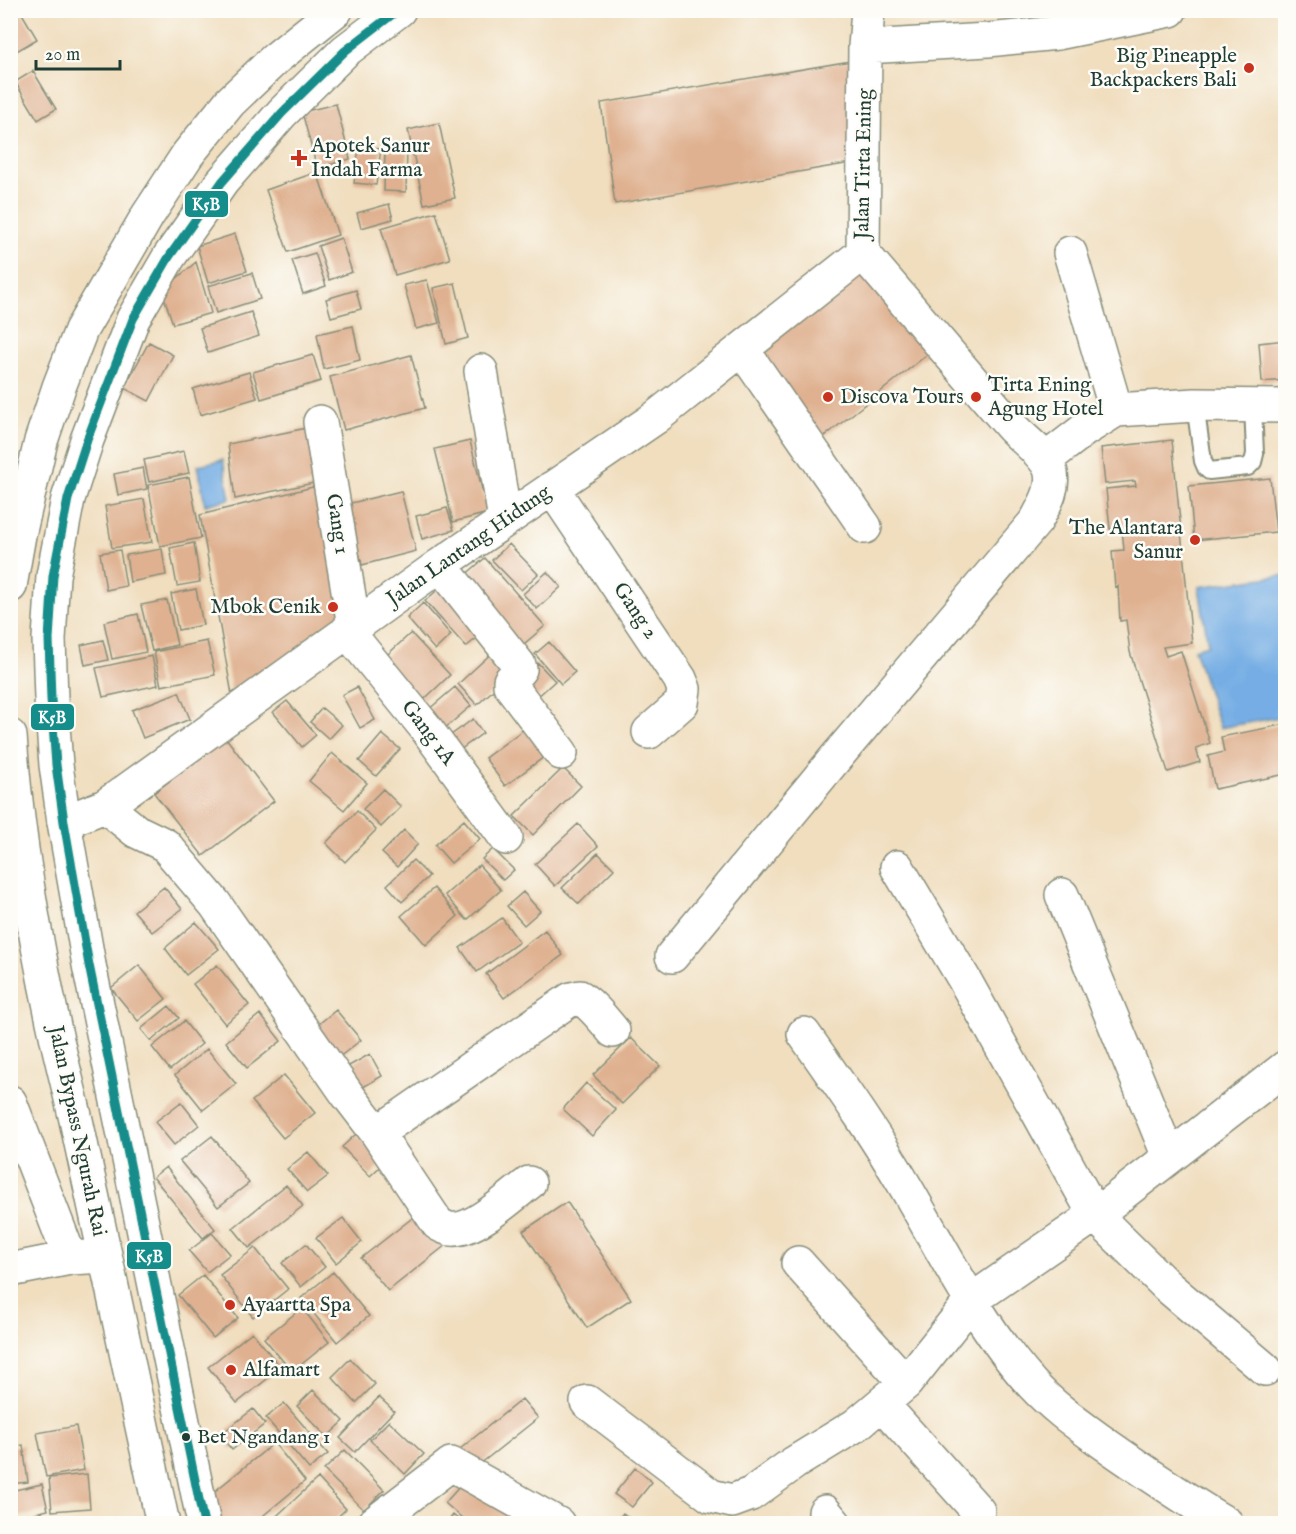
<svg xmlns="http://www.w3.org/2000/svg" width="1296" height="1534" font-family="'IM FELL English',serif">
<rect width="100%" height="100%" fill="#fdfcf7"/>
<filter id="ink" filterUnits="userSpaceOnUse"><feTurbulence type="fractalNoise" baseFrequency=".0167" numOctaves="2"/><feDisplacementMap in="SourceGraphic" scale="12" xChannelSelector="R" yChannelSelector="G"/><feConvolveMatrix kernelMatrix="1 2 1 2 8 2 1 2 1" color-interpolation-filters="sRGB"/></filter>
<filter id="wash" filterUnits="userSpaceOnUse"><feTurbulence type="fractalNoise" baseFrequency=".008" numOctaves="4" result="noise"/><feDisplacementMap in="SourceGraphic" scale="24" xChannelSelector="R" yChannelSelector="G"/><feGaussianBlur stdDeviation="1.35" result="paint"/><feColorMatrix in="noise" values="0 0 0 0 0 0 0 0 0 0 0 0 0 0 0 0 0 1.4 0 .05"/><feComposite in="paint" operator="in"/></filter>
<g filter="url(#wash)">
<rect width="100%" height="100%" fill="#f0debf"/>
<path fill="#75ade4" stroke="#4a758c" stroke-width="1.5" d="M223 460 230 499 205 505 198 465Z
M1285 575V716L1220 728 1194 649 1208 645 1199 587Z"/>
<g id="blocks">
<path fill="#dfb190" d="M10 10H20L37 39 10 55Z
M857 60 856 162 615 204 601 103Z
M33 71 56 109 38 120 15 82Z
M336 104 350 159 317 168 302 112Z
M439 123 455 198 424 204 408 130Z
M359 147 381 149 376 185 354 183Z
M385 149 407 150 406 192 384 191Z
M317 172 338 235 288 252 266 190Z
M389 204 393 219 361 228 357 213Z
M436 212 450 259 395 275 381 228Z
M235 234 247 271 208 283 197 246Z
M341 238 352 272 329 280 318 246Z
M315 253 326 286 303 294 292 260Z
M196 262 211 313 173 324 162 291Z
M862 263 933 350 815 444 751 350Z
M252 273 260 299 216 313 208 286Z
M427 280 439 323 416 329 404 285Z
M455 283 468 338 446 344 433 288Z
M356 290 361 309 331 317 326 299Z
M251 312 259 336 208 353 200 328Z
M353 326 360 360 324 369 317 334Z
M1286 340V380L1262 382 1259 343Z
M149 342 173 355 149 401 124 388Z
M313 355 321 381 261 399 253 372Z
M411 355 425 408 344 430 330 377Z
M249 372 257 398 200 415 193 389Z
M307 428 319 482 235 499 228 444Z
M1172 440 1192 643 1163 647 1166 656 1181 651 1210 743 1196 748 1200 762 1168 772 1130 652 1126 620 1120 621 1118 586 1115 587 1112 551 1124 550 1122 528 1110 529 1106 489 1136 486 1135 481 1105 484 1101 448Z
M470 441 488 513 453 522 435 449Z
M184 451 189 473 149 482 144 460Z
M143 468 147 489 118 495 114 474Z
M189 477 201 538 160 546 148 485Z
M1270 478 1276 532 1194 540 1189 486Z
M321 485 346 625 234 706 200 515Z
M401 491 416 551 362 565 347 504Z
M144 499 152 542 112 548 105 506Z
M447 508 454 530 422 539 416 516Z
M194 543 200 582 177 586 170 548Z
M509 544 538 574 521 590 492 560Z
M162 549 166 575 130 582 126 555Z
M120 550 126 586 106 590 100 553Z
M485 558 545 626 517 650 457 582Z
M547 572 561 587 537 609 523 594Z
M443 585 484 632 466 647 425 601Z
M196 589 203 625 178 630 171 594Z
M167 600 177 645 152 651 141 605Z
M423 603 451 635 435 650 407 618Z
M138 614 146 652 112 659 104 622Z
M411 633 450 675 415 708 376 665Z
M103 640 108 660 85 665 81 645Z
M207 641 215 675 161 686 154 652Z
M549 642 575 672 561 684 535 654Z
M495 650 514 671 477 705 458 684Z
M152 656 158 685 103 697 96 668Z
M538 663 555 681 535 699 519 681Z
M357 687 375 720 360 728 342 695Z
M455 687 471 706 437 735 421 716Z
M179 692 190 719 143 738 132 710Z
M287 701 316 735 302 747 273 712Z
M322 708 342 725 329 739 310 722Z
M473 719 483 733 453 755 443 741Z
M532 723 552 751 505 786 485 758Z
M1286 724V774L1215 789 1208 756 1224 752 1221 737Z
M382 734 400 749 376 776 359 761Z
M226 738 274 801 203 856 154 793Z
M332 753 367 783 344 810 309 781Z
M563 768 581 786 533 835 514 816Z
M383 789 401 807 381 827 363 809Z
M357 811 376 830 345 862 326 843Z
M464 820 480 839 451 863 435 845Z
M578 824 598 846 555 886 535 864Z
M404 830 418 844 397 867 382 853Z
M493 849 514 870 503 880 482 859Z
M598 853 614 869 579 904 562 888Z
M413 860 429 876 402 902 387 885Z
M479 865 501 890 467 920 445 895Z
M164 887 182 909 152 932 134 911Z
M434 888 458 916 426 945 401 916Z
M523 892 540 911 524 925 507 906Z
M502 918 519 942 477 972 460 948Z
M196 922 219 949 186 975 165 948Z
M545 930 563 955 504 998 486 974Z
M139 965 166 999 138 1021 111 988Z
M217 965 249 1005 225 1024 193 984Z
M169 1006 179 1018 151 1041 141 1029Z
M336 1010 361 1040 334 1061 310 1031Z
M260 1014 281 1041 247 1068 226 1042Z
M184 1021 202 1044 170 1070 152 1047Z
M631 1038 660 1066 622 1104 593 1075Z
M207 1049 236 1084 203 1110 175 1075Z
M370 1054 382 1076 353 1093 340 1071Z
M284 1075 315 1113 283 1138 252 1101Z
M586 1083 616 1110 592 1136 563 1109Z
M181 1102 199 1125 174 1145 155 1122Z
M356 1134 384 1163 370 1176 342 1147Z
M212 1136 249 1183 218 1207 180 1161Z
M308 1152 328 1176 307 1192 287 1169Z
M166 1167 215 1229 203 1238 153 1177Z
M286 1185 303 1206 249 1248 233 1228Z
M567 1202 631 1299 587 1328 523 1231Z
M420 1212 446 1245 388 1291 361 1258Z
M343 1218 362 1242 336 1263 316 1238Z
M212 1233 230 1254 207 1272 189 1251Z
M306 1244 325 1267 301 1287 282 1263Z
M255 1248 288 1289 253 1317 220 1275Z
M333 1272 369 1316 337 1342 301 1298Z
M203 1275 238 1318 213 1338 178 1295Z
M302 1308 329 1342 292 1372 264 1338Z
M252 1332 281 1368 237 1403 208 1367Z
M350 1359 375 1384 356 1403 332 1377Z
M313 1390 344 1421 327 1437 297 1406Z
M379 1397 394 1411 355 1452 340 1438Z
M522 1399 538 1418 475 1468 460 1449Z
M284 1403 328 1454 309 1469 266 1418Z
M253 1409 265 1424 232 1450 220 1435Z
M389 1421 424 1454 405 1474 370 1440Z
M76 1426 84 1470 46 1477 37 1433Z
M274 1443 305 1481 253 1524H224L204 1500Z
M23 1445 28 1482 10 1484V1447Z
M345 1450 384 1490 364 1510 324 1470Z
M635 1468 652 1482 632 1507 614 1494Z
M87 1474 90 1508 52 1511 49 1478Z
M469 1476 524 1524H469L445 1503Z
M318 1478 346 1509 330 1524H268Z
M42 1484 48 1510 10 1519V1491Z
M623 1513 638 1524H615Z
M453 1515 464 1524H446Z"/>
</g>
</g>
<g filter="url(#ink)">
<use href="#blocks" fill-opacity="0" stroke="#888e7a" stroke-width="1.5"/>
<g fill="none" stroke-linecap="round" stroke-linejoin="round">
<defs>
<path id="service" d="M1195 405 1203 461 1206 468 1209 471 1248 467 1253 462 1255 454 1253 405"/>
<path id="minor" d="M865 47 988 40 1057 33 1170 10
M1070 253 1116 410
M742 349 865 527
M481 371 505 520
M320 422 354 626
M1045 460 1084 430 1116 410 1195 405 1286 406
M552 488 680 679 684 689 682 703 649 732
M440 565 519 665 520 669 510 681V685L561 753
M347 631 425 727 506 838
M105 806 136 831 165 845 215 904 347 1094 377 1133 438 1224C442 1226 447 1229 451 1229 473 1232 512 1196 529 1183
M64 822 105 806 440 565 655 418 863 253
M897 867 964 979 1095 1215 1167 1286 1265 1369
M1062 895 1169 1157
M672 956 834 760 1036 521C1044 506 1056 487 1050 469 1044 453 1022 439 1010 425 961 368 912 310 863 253L865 47 868 10
M804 1034C839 1084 874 1133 905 1186 943 1251 981 1328 1032 1384 1054 1408 1079 1425 1105 1444 1145 1472 1185 1499 1227 1524
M10 1102 70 1258 105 1256
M377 1133 571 999 580 997C593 1006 603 1019 613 1031
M798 1263 906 1383
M10 1270 70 1258
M587 1402 711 1496 732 1501 751 1494 794 1463 856 1425 906 1383 972 1300 1095 1215 1286 1067
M882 1404 978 1511
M825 1512 835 1524
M373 1524 451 1464 558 1524"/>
<path id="trunk" d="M10 586 19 535 41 441 59 387 81 330 148 215 188 154 230 102 275 59 336 10
M10 736C17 838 35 940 57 1040 63 1067 70 1093 76 1120 105 1254 134 1389 163 1524
M204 1524 89 965 64 822 56 765 51 699 49 639 53 576 68 499 87 440 133 319 169 257 222 182 282 113 345 51 399 10"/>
</defs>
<use href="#service" stroke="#888e7a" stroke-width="20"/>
<use href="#minor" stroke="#888e7a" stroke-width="36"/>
<use href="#trunk" stroke="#888e7a" stroke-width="36"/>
<use href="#service" stroke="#fff" stroke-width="16"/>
<use href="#minor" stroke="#fff" stroke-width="33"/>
<use href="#trunk" stroke="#fff" stroke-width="33"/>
<defs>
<path id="bus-1" d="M204 1524 89 965 64 822 56 765 51 699 49 639 53 576 68 499 87 440 133 319 169 257 222 182 282 113 345 51 398 10"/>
</defs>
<use href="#bus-1" stroke="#fdfcf7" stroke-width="14"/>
<use href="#bus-1" stroke="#158d8b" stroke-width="9"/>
</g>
</g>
<g fill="#c8321e" stroke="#fdfcf7" stroke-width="2">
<circle cx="1249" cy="68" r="6"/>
<path d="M296 149h6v6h6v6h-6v6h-6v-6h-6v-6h6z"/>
<circle cx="828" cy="397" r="6"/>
<circle cx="976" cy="397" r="6"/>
<circle cx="1195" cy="540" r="6"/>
<circle cx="333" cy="607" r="6"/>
<circle cx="230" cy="1305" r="6"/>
<circle cx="231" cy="1370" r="6"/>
</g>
<circle fill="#1f3d34" stroke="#fdfcf7" stroke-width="2" cx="186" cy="1437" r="5"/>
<g text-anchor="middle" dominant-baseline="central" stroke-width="5" stroke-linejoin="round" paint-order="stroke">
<g font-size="20" fill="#1f3d34" stroke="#fdfcf7" text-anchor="start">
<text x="197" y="1437">Bet Ngandang 1</text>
</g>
<g font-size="21" fill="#1f3d34" stroke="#fdfcf7" text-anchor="start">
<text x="1237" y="56" text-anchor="end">Big Pineapple<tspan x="1237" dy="24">Backpackers Bali</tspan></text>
<text x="311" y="146">Apotek Sanur<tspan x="311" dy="24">Indah Farma</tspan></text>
<text x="988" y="385">Tirta Ening<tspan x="988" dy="24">Agung Hotel</tspan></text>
<text x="840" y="397">Discova Tours</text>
<text x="1183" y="528" text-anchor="end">The Alantara<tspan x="1183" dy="24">Sanur</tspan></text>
<text x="321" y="607" text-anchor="end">Mbok Cenik</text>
<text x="242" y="1305">Ayaartta Spa</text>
<text x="243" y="1370">Alfamart</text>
</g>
<g font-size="21" fill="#1f3d34" stroke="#fdfcf7">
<text transform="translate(864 164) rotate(-89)">Jalan Tirta Ening</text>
<text transform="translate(337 524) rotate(81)">Gang 1</text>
<text transform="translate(469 546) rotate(-35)">Jalan Lantang Hidung</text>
<text transform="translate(635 611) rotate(56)">Gang 2</text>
<text transform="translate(428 733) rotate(53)">Gang 1A</text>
<text transform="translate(77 1131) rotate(78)">Jalan Bypass Ngurah Rai</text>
</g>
</g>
<g stroke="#fdfcf7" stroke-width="2">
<rect x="184" y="190" width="45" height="28" rx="6" fill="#158d8b"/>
<rect x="30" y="703" width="45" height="28" rx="6" fill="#158d8b"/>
<rect x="126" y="1241" width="46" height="29" rx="6" fill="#158d8b"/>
</g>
<g font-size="16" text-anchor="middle" font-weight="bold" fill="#fff">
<text x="206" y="210">K5B</text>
<text x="52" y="723">K5B</text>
<text x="149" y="1262">K5B</text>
</g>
<rect width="1296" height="1534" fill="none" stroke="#fdfcf7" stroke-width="36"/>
<path d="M36 60v9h84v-9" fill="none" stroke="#1f3d34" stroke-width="3"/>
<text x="45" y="60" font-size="18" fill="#1f3d34" stroke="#fdfcf7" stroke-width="4.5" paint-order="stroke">20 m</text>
</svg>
